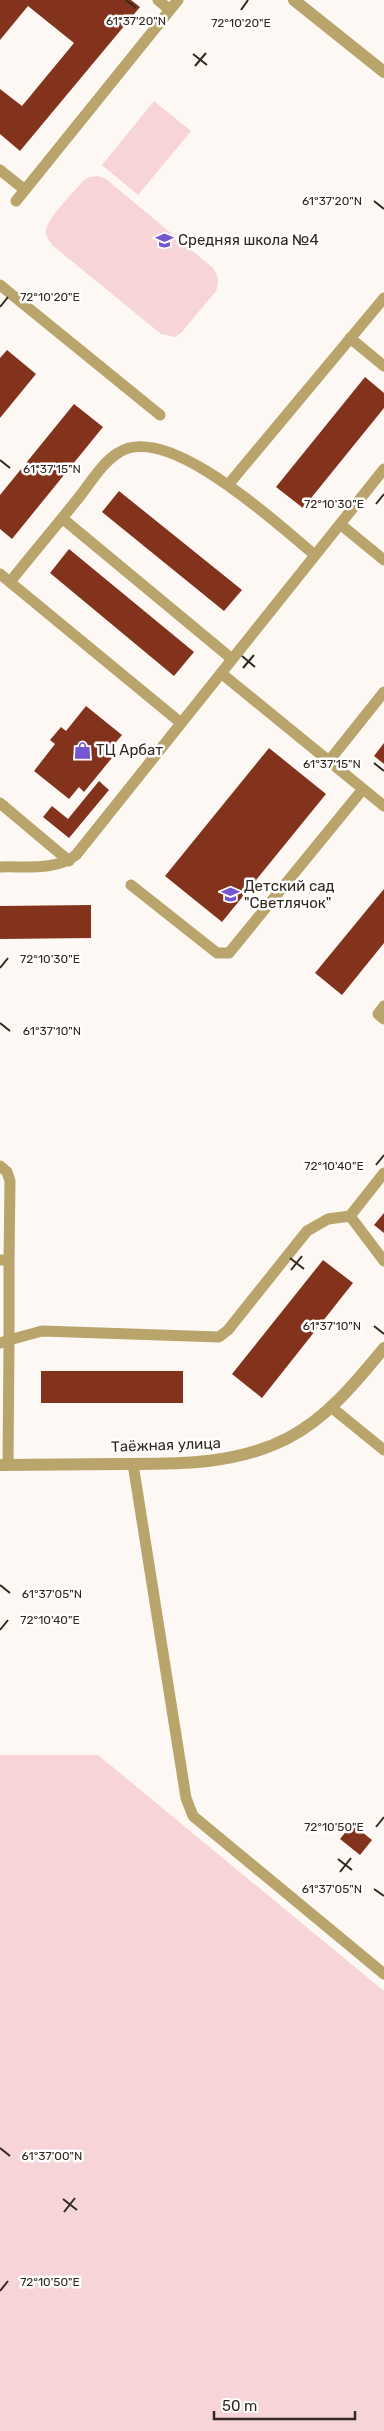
<svg xmlns="http://www.w3.org/2000/svg" width="384" height="2431" font-family="Rubik,sans-serif">
<rect width="100%" height="100%" fill="#fdf8f3"/>
<path fill="#f6d4d8" d="M154 101 191 131 138 195 102 165Z
M98 176 106 179 213 268C218 276 220 281 216 291L181 333 175 337 161 334 52 245C49 240 45 236 46 230 48 217 75 191 83 181L89 177Z
M0 1755H98L384 1991V2431H0Z"/>
<path fill="#83331c" d="M0 0H131L140 7 20 151 0 134V89L22 106 74 43 28 6 0 40Z
M7 350 36 374 0 418V358Z
M365 377 384 393V408L303 508 276 487Z
M74 404 103 427 12 539 0 529V495Z
M119 491 242 590 224 611 102 512Z
M69 549 194 652 174 676 50 573Z
M86 706 122 735 111 748 116 753 84 792 79 787 69 799 34 771 55 744 50 740 61 727 66 731Z
M384 743V764L374 756Z
M269 748 326 794 222 922 165 876Z
M99 781 109 790 69 838 43 817 52 806 68 819Z
M384 889V943L342 995 315 973Z
M91 905V938L0 939V906Z
M384 1213V1233L374 1225Z
M323 1260 353 1283 262 1398 232 1374Z
M41 1371H183V1403H41Z
M352 1824 372 1840 360 1855 340 1839Z"/>
<g fill="none" stroke-linecap="round" stroke-linejoin="round">
<path stroke="#b9a46b" stroke-width="11" d="M158 0 170 10
M0 170 25 190
M16 201 178 0
M0 285 160 415
M350 338 384 366
M228 485 384 298
M62 518 232 659
M340 524 384 560
M0 574 181 723
M10 582C33 553 57 525 80 496 91 482 102 463 118 453 167 420 278 525 315 555
M221 673 384 806
M329 761 384 692
M0 803 69 861
M0 867C25 866 56 871 76 855L384 469
M131 885 217 953H229L363 789
M384 1006 378 1014 384 1019
M0 1166 7 1172 10 1181 9 1260
M384 1173 350 1216 384 1261
M0 1260H9V1340L42 1331 219 1337 228 1330 307 1231 328 1219 350 1216
M0 1343 9 1340 8 1465
M331 1407 384 1450
M133 1464 186 1798 193 1816 384 1974"/>
<path stroke="#b9a46b" stroke-width="12" d="M294 0 384 72
M0 1465C40 1465 81 1464 121 1464 179 1464 236 1465 288 1438 327 1418 356 1382 384 1348"/>
</g>
<path fill="none" stroke="#32281f" stroke-width="2" d="M126 0 136 8M241 10 248 0M193 54 207 65M195 66 206 53M374 201 384 209M0 307 8 297M0 460 10 468M376 504 384 494M242 656 255 667M243 668 254 655M374 763 384 771M0 968 8 958M0 1023 10 1031M376 1165 384 1155M290 1258 304 1269M291 1270 302 1256M374 1326 384 1334M0 1585 10 1593M0 1630 8 1620M376 1827 384 1817M338 1859 352 1870M340 1872 351 1858M374 1889 384 1896M0 2148 10 2156M63 2199 77 2210M64 2212 75 2198M0 2291 8 2281"/>
<defs>
<symbol id="school-bare" viewBox="-9 -9 18 18"><path d="M0-5L7-2L0 1L-7-2ZM-4 1L0 2.5L4 1V4Q0 6-4 4Z" fill="#7356d0" stroke="#fff" stroke-width="2.5" paint-order="stroke"/></symbol>
<symbol id="shop-bare" viewBox="-9 -9 18 18"><path d="M-5-2.5h2.3a2.7 3.5 0 0 1 5.4 0H5L5.5 6h-11ZM-1.5-2.5h3a1.5 2.3 0 0 0-3 0Z" fill="#7356d0" stroke="#fff" stroke-width="2.5" paint-order="stroke"/></symbol>
</defs>
<g fill-rule="evenodd">
<use href="#school-bare" x="152" y="228" width="25" height="25"/>
<use href="#shop-bare" x="70" y="738" width="25" height="25"/>
<use href="#school-bare" x="218" y="882" width="25" height="25"/>
</g>
<g text-anchor="middle" dominant-baseline="central" stroke-width="5" stroke-linejoin="round" paint-order="stroke">
<g font-size="15" fill="#32281f" stroke="#fff" text-anchor="start">
<text x="178" y="240">Средняя школа №4</text>
<text x="96" y="750">ТЦ Арбат</text>
<text x="244" y="886">Детский сад<tspan x="244" dy="17">"Светлячок"</tspan></text>
</g>
<g font-size="15" fill="#32281f" stroke="#fff">
<text transform="translate(166 1445) rotate(-2)">Таёжная улица</text>
</g>
</g>
<g font-size="12" text-anchor="middle" fill="#32281f" stroke="#fff" stroke-width="5" stroke-linejoin="round" paint-order="stroke">
<text x="136" y="25">61°37'20"N</text>
<text x="241" y="27">72°10'20"E</text>
<text x="332" y="205">61°37'20"N</text>
<text x="50" y="301">72°10'20"E</text>
<text x="52" y="473">61°37'15"N</text>
<text x="334" y="508">72°10'30"E</text>
<text x="332" y="768">61°37'15"N</text>
<text x="50" y="963">72°10'30"E</text>
<text x="52" y="1035">61°37'10"N</text>
<text x="334" y="1170">72°10'40"E</text>
<text x="332" y="1330">61°37'10"N</text>
<text x="52" y="1598">61°37'05"N</text>
<text x="50" y="1624">72°10'40"E</text>
<text x="334" y="1831">72°10'50"E</text>
<text x="332" y="1893">61°37'05"N</text>
<text x="52" y="2160">61°37'00"N</text>
<text x="50" y="2286">72°10'50"E</text>
</g>
<path d="M214 2411v8h141v-8" fill="none" stroke="#32281f" stroke-width="2.5"/>
<text x="222" y="2411" font-size="15" fill="#32281f" stroke="#ffffff" stroke-width="4" paint-order="stroke">50 m</text>
</svg>
